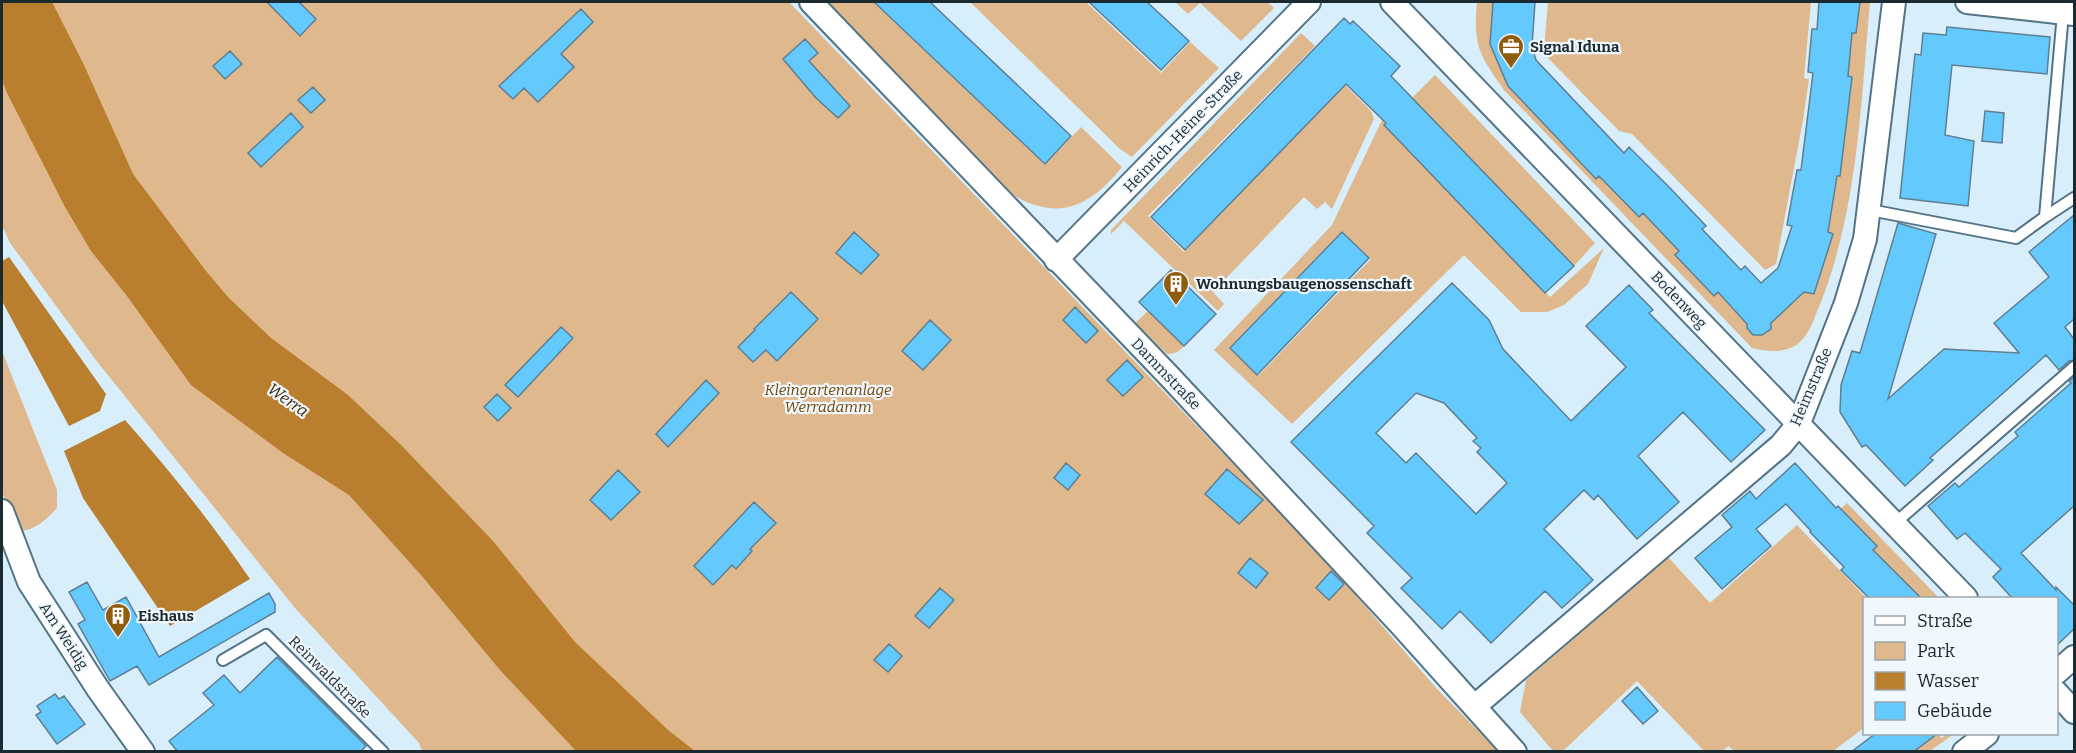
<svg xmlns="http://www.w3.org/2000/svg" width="2076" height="753" font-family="Bitter,serif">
<rect width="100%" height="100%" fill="#d8eefa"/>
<path fill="#dfb98d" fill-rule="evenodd" d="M2 2H789L1319 553 1437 689 1498 751H422L419 743 295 608 95 359 10 243 2 225Z
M827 2H873L1045 165 1081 127 1122 167C1091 206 1059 222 1013 195Z
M970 2H1086L1161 73 1190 42 1219 68 1132 157 1120 149Z
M1175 2H1267L1274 8 1241 41 1200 3 1188 14Z
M1477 2H1493L1490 44 1508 86 1596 179 1599 176 1639 217 1643 213 1679 251 1675 255 1718 292 1747 324V328L1753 335H1762L1771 329V323L1828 232 1837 176H1840L1852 77 1848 76 1852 33 1856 32 1860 2H1870C1861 102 1858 207 1821 302 1815 315 1811 332 1800 342 1786 354 1768 352 1752 348L1504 90C1479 54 1473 46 1477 2Z
M1548 2H1811L1804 78 1809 79 1803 120 1776 264 1765 270 1632 134 1619 131 1547 57 1545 38Z
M1301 33 1315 46 1148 216 1184 252 1345 85 1371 111 1374 119 1332 209 1325 202 1317 209 1304 197 1213 292 1224 304 1218 311 1124 221 1111 234V230Z
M1435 75 1595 243 1574 266 1412 98Z
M1382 120 1550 297 1604 248 1588 284 1564 305 1547 312H1521L1464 255 1292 424 1214 350 1332 225ZM1342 231 1371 259 1258 376 1229 348Z
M1148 311 1184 346C1179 352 1174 354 1167 354L1135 323Z
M2 351 57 490V508C47 519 32 534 15 530L2 491Z
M1847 503 1939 598H1921L1873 550 1876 546 1840 509Z
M1797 525 1866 598H1864V728L1833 751H1734L1729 746 1722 751H1704L1637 681 1563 751H1553L1520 712 1526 680 1668 557 1710 603Z
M1937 734 1942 738 1947 734H1954L1930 751 1913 752Z"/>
<path fill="#b97e2e" d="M2 2H52L84 65 133 174 206 271 228 297 271 338 348 395 401 445 493 541 575 642 668 730 695 751H576L500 670 421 575 349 495 283 453 191 385 127 296 91 251 65 207 7 93 2 80Z
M9 257 106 394 100 411 69 426 2 301V261Z
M125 420C171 472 211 522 250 579L170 626 83 498 64 451Z"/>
<path fill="#64c9fc" stroke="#5e7f91" stroke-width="1.5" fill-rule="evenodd" d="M267 2H299L316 19 300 36Z
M874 2H930L1071 136 1045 164Z
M1089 2H1147L1189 41 1161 70Z
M1493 2H1535L1532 47 1536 60 1624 153 1629 147 1670 188 1706 226 1702 229 1741 270 1745 266 1761 283 1778 268 1792 226 1787 225 1797 170H1801L1813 73 1808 72 1812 29H1817L1819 2H1860L1856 33H1852L1848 76 1852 77 1840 176H1837L1828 232 1833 234 1814 294 1804 292 1771 323V329L1762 335H1753L1747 328V324L1718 292 1714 296 1675 255 1679 251 1643 213 1639 217 1599 176 1596 179 1508 86 1490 44Z
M581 9 593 22 561 54 574 67 538 102 524 88 513 99 499 86Z
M1344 18 1350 24 1353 21 1400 66 1391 76 1574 266 1545 293 1384 125 1386 123 1346 84 1185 250 1151 217Z
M1947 27 2050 37 2047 74 1952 65 1945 135 1974 141 1968 206 1900 198 1915 54 1921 55 1923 33 1946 35Z
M805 39 818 53 809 61 850 106 838 118 816 98 783 59Z
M230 51 242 64 225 79 213 66Z
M313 87 325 100 311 113 298 100Z
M1985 111 2004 113 2002 143 1982 141Z
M291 113 303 127 261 167 248 153Z
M2074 215V319L2065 327 2074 339V360L2069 361 2059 370 2046 355 1930 458 1933 460 1905 486 1866 445 1862 447 1840 412 1841 385 1852 351 1860 353 1898 223 1936 234 1888 399 1944 349 2019 353 1994 323 2049 277 2029 252Z
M854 232 879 255 861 274 836 253Z
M1342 232 1369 258 1257 375 1230 348Z
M1171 270 1216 314 1184 346 1139 302Z
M1452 283 1489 320 1503 349 1571 421 1626 367 1586 326 1629 285 1653 310 1649 313 1765 430 1731 462 1683 412 1638 456 1679 502 1637 539 1598 495 1594 500 1584 490 1544 529 1593 580 1562 608 1545 591 1491 643 1460 611 1442 629 1401 588 1412 578 1367 533 1374 526 1291 442ZM1416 393 1444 403 1477 438 1473 441 1481 448 1477 452 1507 483 1476 514 1416 453 1406 463 1376 433Z
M791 292 818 319 777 361 766 350 753 362 738 347 755 330 754 329Z
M1075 307 1098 331 1086 343 1063 320Z
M930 320 951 340 923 370 902 351Z
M561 327 573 338 518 397 505 385Z
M1127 360 1143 377 1123 396 1107 380Z
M2074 377V506L2021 553 2056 590V587L2074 605V629L2056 646V598H2012L1993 577 2001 569 1965 533 1957 539 1928 506 1955 483 1959 487 2018 436 2015 432 2071 383 2069 381Z
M706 380 719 393 668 447 656 434Z
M497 394 511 408 498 421 484 407Z
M1066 463 1080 475 1068 490 1054 478Z
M1795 463 1836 508 1838 506 1877 546 1873 550 1921 598H1869L1841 570 1844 567 1810 532 1811 531 1786 504 1756 529 1771 546 1722 589 1695 558 1732 527 1722 515 1750 491 1756 499Z
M1227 469 1263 500 1239 524 1205 494Z
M618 470 640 492 611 520 590 500Z
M754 502 776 523 750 549 752 551 736 569 732 565 713 585 694 566Z
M1250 558 1268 573 1256 588 1238 573Z
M1331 571 1344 584 1329 600 1316 588Z
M87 582 103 610 126 597 159 657 269 593 275 604V612L149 685 137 666 110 681 78 624 85 620 69 592Z
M940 588 954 600 929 628 915 616Z
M889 644 902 656 888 672 874 660Z
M277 657 366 746 360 752H178L169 741 214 705 203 693 224 675 240 693Z
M1637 687 1658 711 1643 724 1622 701Z
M55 694 59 699 64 696 85 724 57 744 36 715 41 712 37 706Z
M1875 734H1937L1913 752H1851Z"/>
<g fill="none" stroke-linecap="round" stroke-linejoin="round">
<defs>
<path id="service" d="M2063 13 2045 217 2074 198
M1870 210 2016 238 2045 217
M1894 524 2074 367
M223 660 266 635 383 752"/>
<path id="minor" d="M811 2 1170 377 1401 625 1515 752
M1392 2 1966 598
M1967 2 2074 14
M1056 260 1309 2
M2 511 29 582 98 689 143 752
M2056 673 2074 657
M2056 692 2074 712
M1475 706 1781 445 1799 423 1846 303 1865 239 1894 2
M1964 752 1987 734"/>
</defs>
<use href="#service" stroke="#537386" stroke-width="14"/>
<use href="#minor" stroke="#537386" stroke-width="26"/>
<use href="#service" stroke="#fff" stroke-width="10"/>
<use href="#minor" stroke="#fff" stroke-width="22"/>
</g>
<defs>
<symbol id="office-pin" viewBox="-11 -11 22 30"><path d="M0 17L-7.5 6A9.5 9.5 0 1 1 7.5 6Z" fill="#905c0e" stroke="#f1f8fd"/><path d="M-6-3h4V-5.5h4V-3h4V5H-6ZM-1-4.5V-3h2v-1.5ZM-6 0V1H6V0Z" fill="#fff"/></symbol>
<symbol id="building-pin" viewBox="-11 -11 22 30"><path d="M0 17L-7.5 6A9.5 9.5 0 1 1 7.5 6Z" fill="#905c0e" stroke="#f1f8fd"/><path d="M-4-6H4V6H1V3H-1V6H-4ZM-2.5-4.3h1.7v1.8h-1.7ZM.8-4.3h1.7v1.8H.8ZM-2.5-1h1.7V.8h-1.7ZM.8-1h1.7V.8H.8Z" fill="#fff"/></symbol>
</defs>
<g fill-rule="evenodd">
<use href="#office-pin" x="1496" y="32" width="30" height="40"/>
<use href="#building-pin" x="1161" y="269" width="30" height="40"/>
<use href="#building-pin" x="103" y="601" width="30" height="40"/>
</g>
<g text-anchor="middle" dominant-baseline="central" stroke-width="4.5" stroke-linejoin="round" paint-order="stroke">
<g font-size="15" font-weight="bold" fill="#1b2931" stroke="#f1f8fd" text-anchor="start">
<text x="1530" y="47">Signal Iduna</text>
<text x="1196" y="284">Wohnungsbaugenossenschaft</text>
<text x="138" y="616">Eishaus</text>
</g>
<g font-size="15" fill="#1b2931" stroke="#f1f8fd">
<text transform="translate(1183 131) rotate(-46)">Heinrich-Heine-Straße</text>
<text transform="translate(1679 300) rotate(46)">Bodenweg</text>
<text transform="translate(1166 374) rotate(46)">Dammstraße</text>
<text transform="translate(1811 387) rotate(-67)">Heimstraße</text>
<text transform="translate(64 636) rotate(57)">Am Weidig</text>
<text transform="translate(330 677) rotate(45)">Reinwaldstraße</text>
</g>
<g font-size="15" font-style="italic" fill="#6f4608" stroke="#f1f8fd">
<text x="828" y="390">Kleingartenanlage<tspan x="828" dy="17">Werradamm</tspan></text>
</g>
<g font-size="16" font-style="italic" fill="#3d2402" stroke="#f1f8fd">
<text transform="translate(288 400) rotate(35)">Werra</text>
</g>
</g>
<rect width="2076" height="753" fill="none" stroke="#1b2931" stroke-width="6"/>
<rect x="1863" y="597" width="195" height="138" fill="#f1f8fd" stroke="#9ba5ab" stroke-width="1.5"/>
<rect x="1875" y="616" width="30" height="9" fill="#ffffff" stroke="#9ba5ab" stroke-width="1.5"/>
<text x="1917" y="627" font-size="18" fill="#1b2931">Straße</text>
<rect x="1875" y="642" width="30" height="18" fill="#dfb98d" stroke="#9ba5ab" stroke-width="1.5"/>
<text x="1917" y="657" font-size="18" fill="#1b2931">Park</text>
<rect x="1875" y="672" width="30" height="18" fill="#b97e2e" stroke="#9ba5ab" stroke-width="1.5"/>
<text x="1917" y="687" font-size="18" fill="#1b2931">Wasser</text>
<rect x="1875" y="702" width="30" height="18" fill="#64c9fc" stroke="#9ba5ab" stroke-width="1.5"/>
<text x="1917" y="717" font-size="18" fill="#1b2931">Gebäude</text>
</svg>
